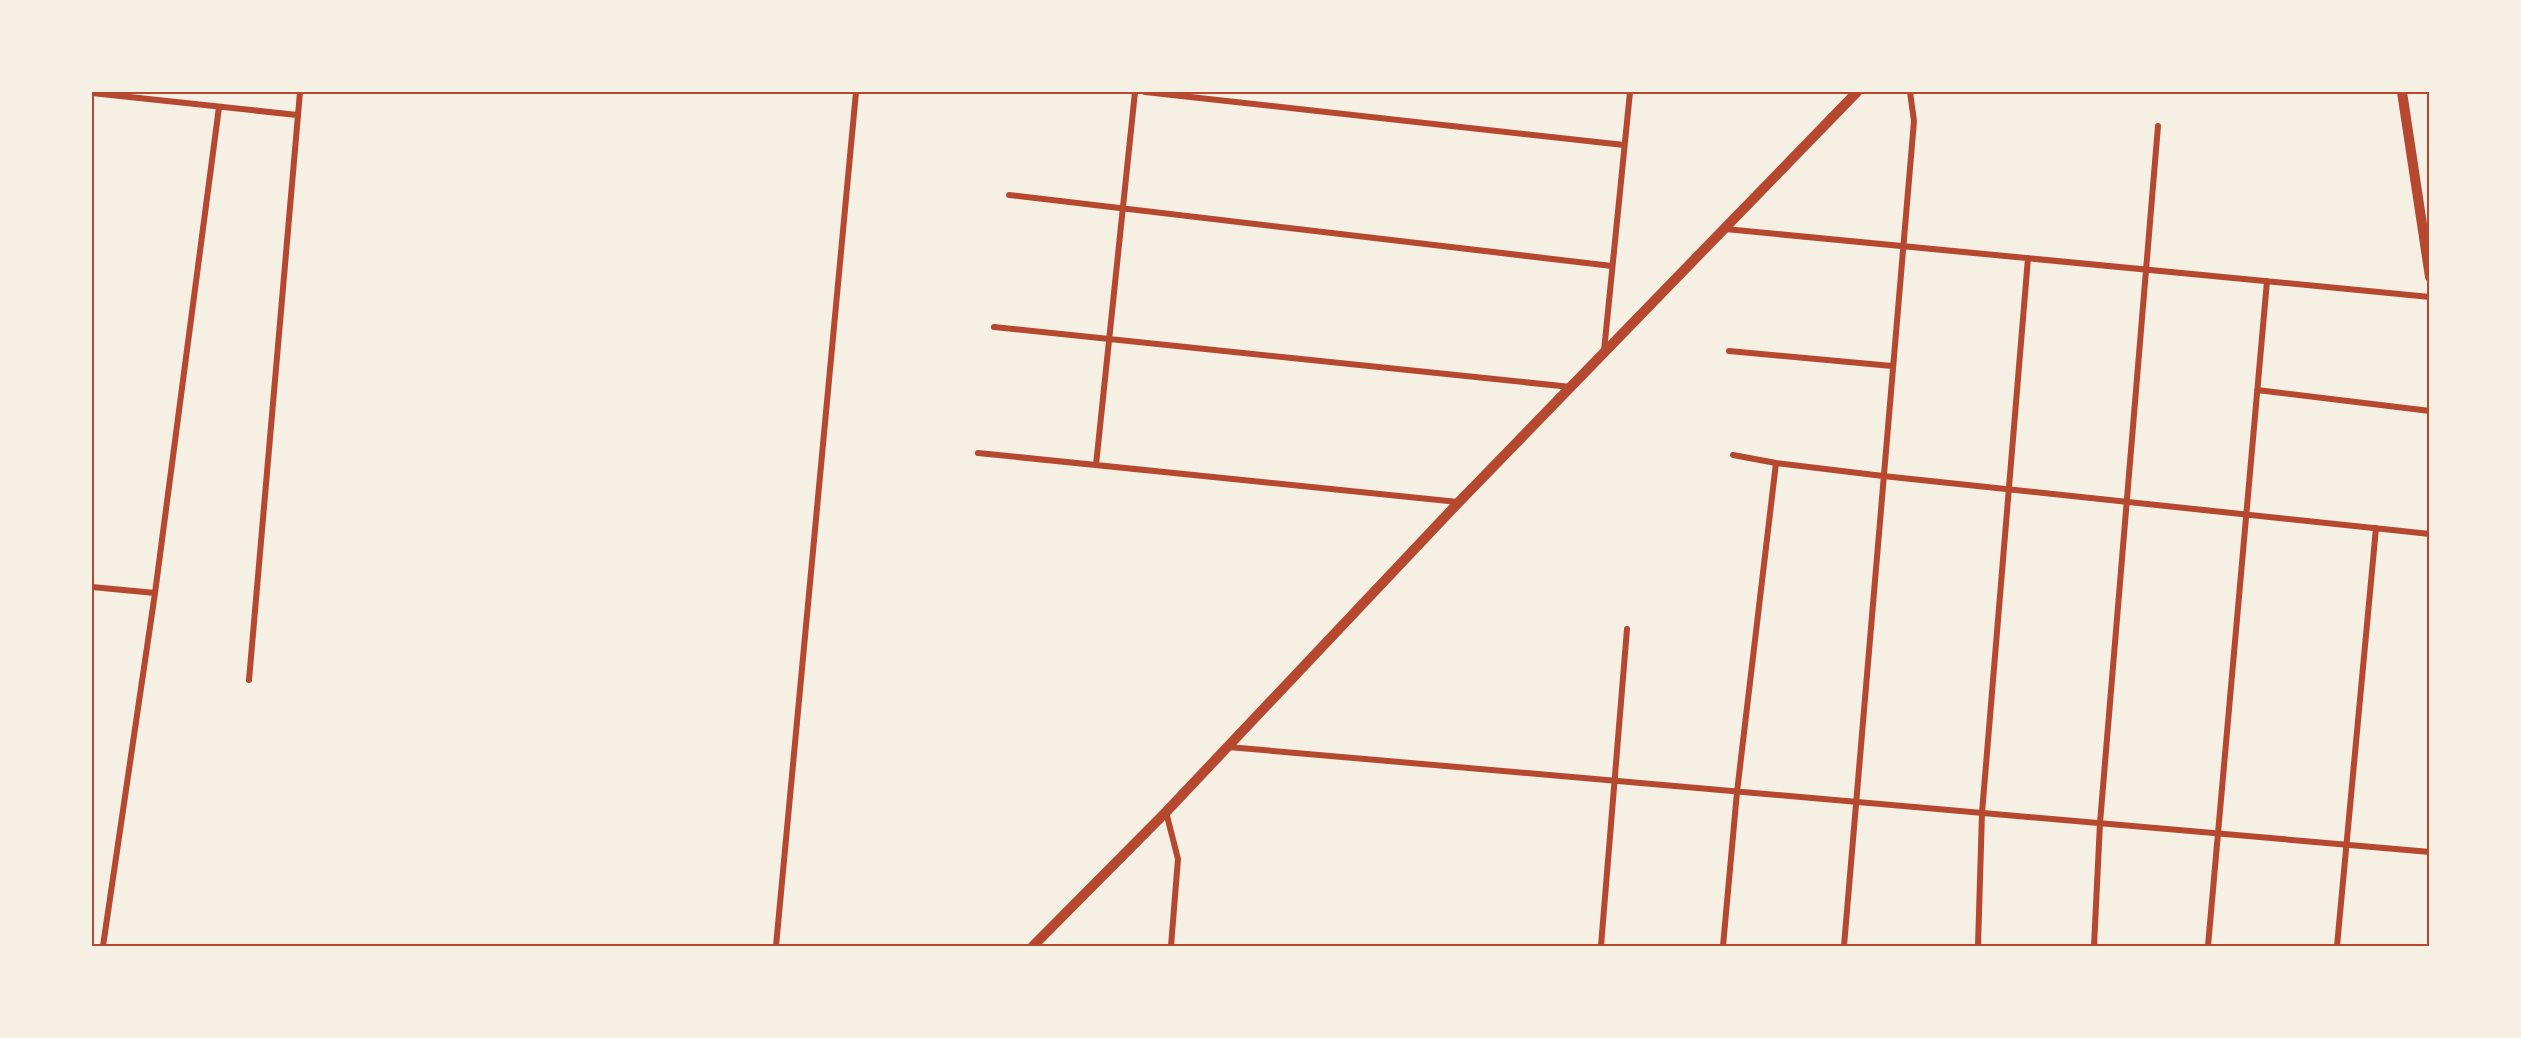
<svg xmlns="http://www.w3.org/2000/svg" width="2521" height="1038" font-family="'Space Grotesk',sans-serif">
<rect width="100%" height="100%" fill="#f6efe4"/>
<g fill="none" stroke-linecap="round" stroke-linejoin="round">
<path stroke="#b5482f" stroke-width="6" d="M1145 92 1624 145
M92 93 297 115
M1009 195 1612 266
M1725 229 2430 297
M994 327 1571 387
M1604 351 1630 92
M1729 351 1892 366
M2257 390 2430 411
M978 453 1458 502
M1733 455 1776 463 1883 476 2430 534
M1096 465 1135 92
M92 587 155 593
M249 680 300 92
M1228 747 2430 852
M1166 812 1178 859 1171 946
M103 946 155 593 219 107
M776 946 856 92
M1601 946 1627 629
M1723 946 1737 792 1776 463
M1844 946 1914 121 1910 92
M1978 946 1982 813 2028 258
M2094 946 2100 823 2158 126
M2208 946 2267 281
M2337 946 2376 528"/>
<path stroke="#b5482f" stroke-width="10" d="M2402 92 2430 277
M1033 946 1166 812 1458 503 1857 92"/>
</g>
<rect width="2521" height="1038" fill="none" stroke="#f6efe4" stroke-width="186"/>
<rect x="93" y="93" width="2335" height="852" fill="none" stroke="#b5482f" stroke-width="2"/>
</svg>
